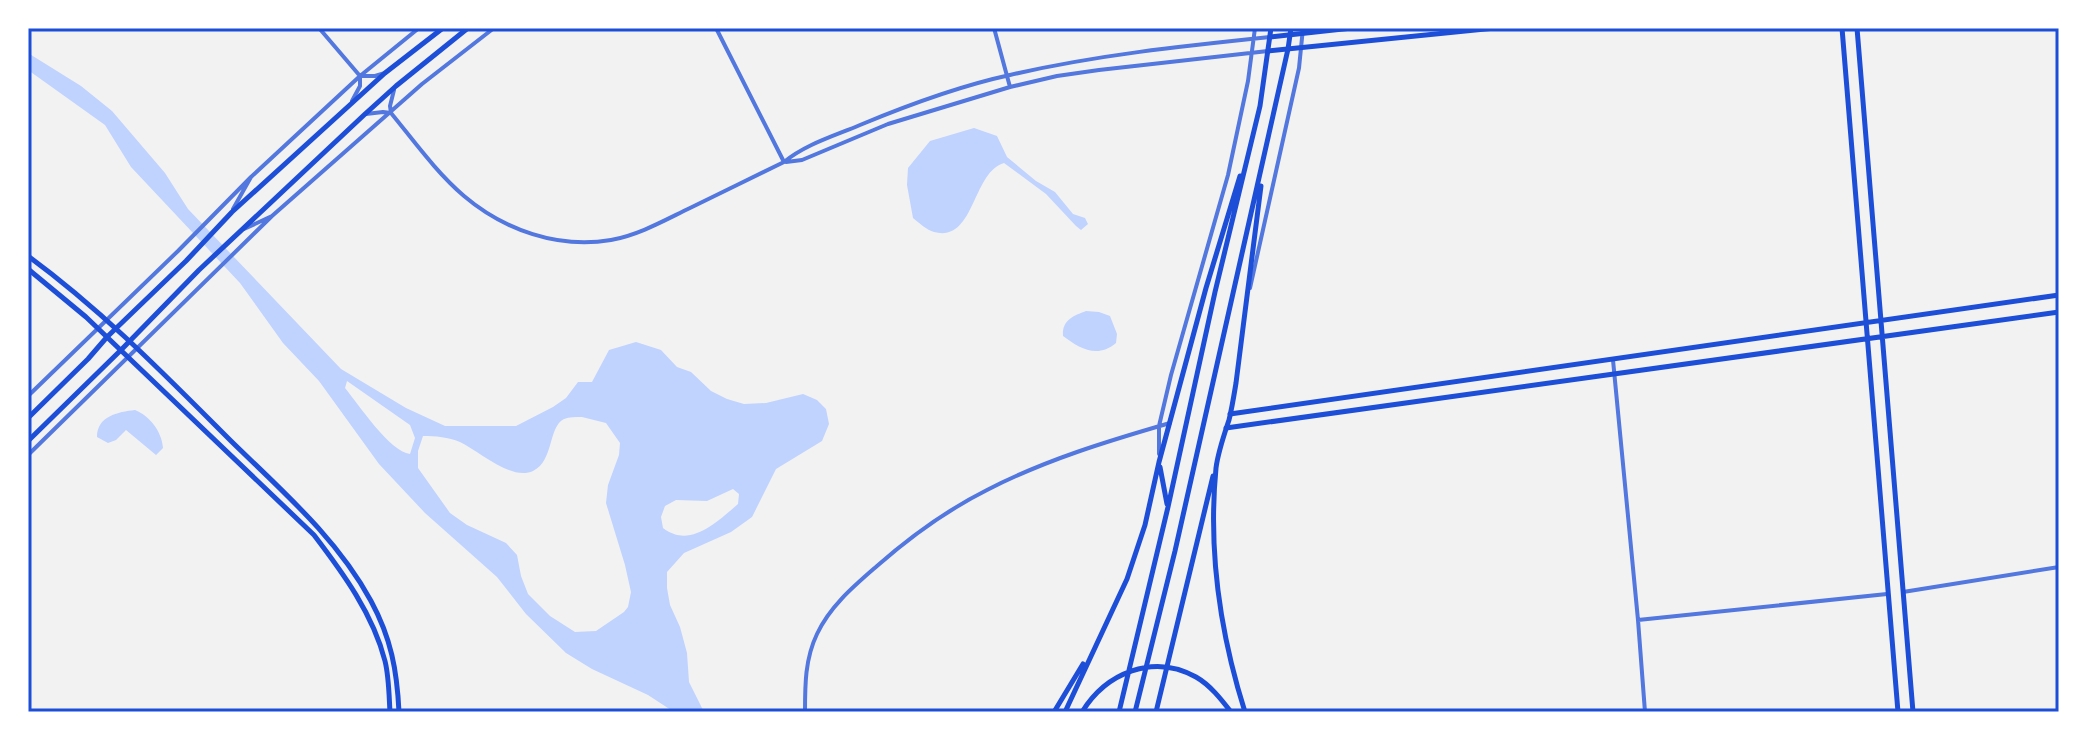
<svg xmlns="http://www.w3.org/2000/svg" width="2087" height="740" font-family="'Fira Sans Condensed',sans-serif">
<rect width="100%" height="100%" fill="#f2f2f2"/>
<path fill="#bfd3fe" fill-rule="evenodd" d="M28 53 81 86 112 111 165 173 188 209 341 369 406 408 445 426H516L553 407 566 398 578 382H592L609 350 636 342 661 350 677 367 691 372 711 391 727 399 744 404 766 403 803 394 817 400 826 409 829 424 822 441 776 469 752 517 731 532 684 553 667 572V588L670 605 680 627 687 653 689 682 704 712H674L648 695 592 669 566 653 526 614 497 577 425 513 379 464 319 381 283 343 240 283 131 167 105 125 28 70ZM347 381 410 425 415 438 410 454C390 452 359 405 345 388ZM582 417 606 423 620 443 619 455 608 485 606 503 625 565 631 592 628 607 624 612 596 631 575 632 550 616 528 594 521 576 517 555 506 543 467 525 450 513 418 468V451L423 436C436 436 448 437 460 442 479 451 511 481 533 471 554 461 548 427 564 419 569 417 576 417 582 417ZM733 489 739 494 738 504C717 522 690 549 663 528L661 517 665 506 676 500 707 501Z
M974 128 997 136 1007 157 1036 181 1055 192 1073 214 1085 218 1088 224 1081 230 1076 226 1046 194 1004 163C972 172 975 243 934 232 927 230 919 223 913 218L907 185 908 168 930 141Z
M1086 311 1099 312 1110 316 1117 334 1116 343C1097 359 1079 348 1063 336 1062 320 1073 316 1086 311Z
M135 410C150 416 162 432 163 448L156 455 126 430 116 440 108 443 97 437C97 416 118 412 135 410Z"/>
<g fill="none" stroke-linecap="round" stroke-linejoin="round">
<path stroke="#5277de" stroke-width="4" d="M319 28 360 76V86L352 101
M716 28 784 162
M994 28 1010 87
M362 76H375L385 73
M394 90 390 106 391 113C414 141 436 172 464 196 504 230 558 249 611 240 639 235 665 220 690 208 721 193 753 177 784 162 806 144 834 136 860 125 908 105 959 86 1010 75 1096 55 1183 46 1270 37
M366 114 383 112 391 113
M786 162 802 160 888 124 1010 87 1057 76 1099 70 1268 51
M233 209 251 177 360 76 419 28
M244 229 272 216 422 84 494 28
M1250 288 1299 68 1303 28
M1613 360 1638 620 1645 712
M28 396 178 251 251 177
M1159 454V426L1171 375 1228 175 1248 81 1255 28
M28 455 272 216
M1903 592 2059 567
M1638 620 1887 594
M805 712C805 685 805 659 817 634 830 606 854 586 877 566 910 537 947 510 987 490 1045 460 1108 441 1170 423"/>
<path stroke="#1d4ed8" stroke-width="5" d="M1842 28 1898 712
M1857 28 1913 712
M1270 37 1352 28
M1268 51 1495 28
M28 256C104 312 165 375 231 441 281 490 337 538 371 601 391 638 397 670 399 712
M28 269 86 317 314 535C343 573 373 614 385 661 389 677 389 696 390 712
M1230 414 2059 295
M1226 428 2059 312"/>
<path stroke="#1d4ed8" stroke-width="5" d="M28 418 88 359 107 337 186 261 232 212 385 73 443 28
M28 441 121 350 199 270 364 115 396 86 468 28
M1160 467 1167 504
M1054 712 1083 664
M1065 712 1127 579 1145 525 1159 462 1206 288 1240 176
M1082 712C1106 673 1153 653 1196 677 1210 685 1221 699 1231 712
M1119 712 1168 507 1215 292 1260 106 1271 28
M1135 712 1175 551 1288 49 1291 28
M1156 712 1213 476
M1245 712C1220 633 1208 551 1216 468 1218 452 1224 435 1229 420 1232 408 1234 395 1236 383L1261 186"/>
</g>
<rect width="2087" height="740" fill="none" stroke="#ffffff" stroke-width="60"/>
<rect x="30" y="30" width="2027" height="680" fill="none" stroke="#1d4ed8" stroke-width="3"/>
</svg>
